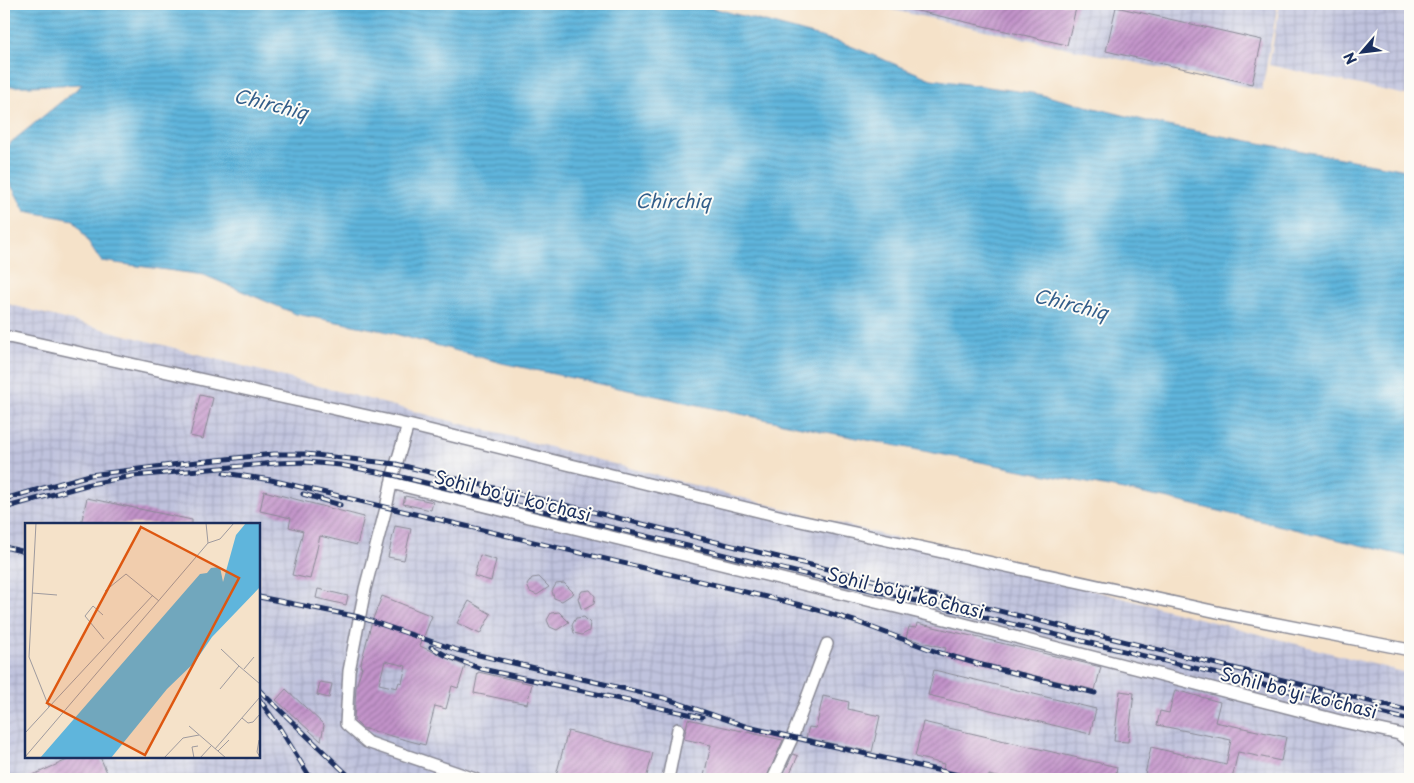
<svg xmlns="http://www.w3.org/2000/svg" width="1414" height="783" font-family="'Playpen Sans',sans-serif">
<defs>
<pattern id="industrial-grid" width="8" height="8" patternUnits="userSpaceOnUse" patternTransform="scale(1.25)"><rect width="8" height="8" fill="#bfc2dd"/><path d="M0 4h8M4 0v8" fill="none" stroke="#a4a7c0"/></pattern>
<pattern id="water-rules" width="6" height="5" patternUnits="userSpaceOnUse" patternTransform="scale(1.25)"><rect width="6" height="5" fill="#5fb5dc"/><path d="M0 2.5h6" fill="none" stroke="#4e94b6"/></pattern>
<pattern id="building-hatch" width="6" height="6" patternUnits="userSpaceOnUse" patternTransform="scale(1.25)"><rect width="6" height="6" fill="#c293c9"/><path d="M-1 1l2-2M0 6l6-6M5 7l2-2" fill="none" stroke="#9d78a6"/></pattern>
</defs>
<rect width="100%" height="100%" fill="#fdfcf7"/>
<filter id="ink" filterUnits="userSpaceOnUse"><feTurbulence type="fractalNoise" baseFrequency=".02" numOctaves="2"/><feDisplacementMap in="SourceGraphic" scale="10" xChannelSelector="R" yChannelSelector="G"/><feConvolveMatrix kernelMatrix="1 2 1 2 8 2 1 2 1" color-interpolation-filters="sRGB"/></filter>
<filter id="wash" filterUnits="userSpaceOnUse"><feTurbulence type="fractalNoise" baseFrequency=".0096" numOctaves="4" result="noise"/><feDisplacementMap in="SourceGraphic" scale="20" xChannelSelector="R" yChannelSelector="G"/><feGaussianBlur stdDeviation="1.12" result="paint"/><feColorMatrix in="noise" values="0 0 0 0 0 0 0 0 0 0 0 0 0 0 0 0 0 1.4 0 .05"/><feComposite in="paint" operator="in"/></filter>
<g filter="url(#wash)">
<rect width="100%" height="100%" fill="#f5e2c9"/>
<path fill="url(#industrial-grid)" fill-rule="evenodd" d="M865 4H1278L1262 90Z
M1280 4H1410V96L1269 65Z
M4 303 1410 674V779H4ZM26 524H259V757H26Z"/>
<path fill="url(#water-rules)" stroke="#3d729d" d="M4 4H698L843 43 931 79 1038 94 1167 126 1406 170 1410 172V557L1165 498 811 429 502 363 384 331 296 314 204 275 101 261 74 220 25 211 4 172V148L83 84 4 87Z"/>
<g id="blocks">
<path fill="url(#building-hatch)" fill-rule="evenodd" d="M901 4H1077L1067 45 900 7Z
M1116 7 1262 40 1252 84 1106 51Z
M200 395 213 398 203 439 190 436Z
M264 491 364 517 357 545 320 536 310 579 292 575 303 531 289 527 291 518 260 511Z
M405 496 433 502 431 510 403 504Z
M87 498 192 520V524H81Z
M395 526 411 529 404 560 388 557Z
M480 555 496 560 491 581 474 576Z
M539 577 549 587 537 595 530 592 527 585 532 578Z
M564 583 574 593 562 601 554 598 552 591 556 584Z
M318 589 348 596 346 605 316 598Z
M590 590 595 596 594 604 585 609 581 608 578 598 582 591Z
M382 596 432 616 420 646 465 666 458 688 452 686 446 709 435 706 425 745 362 728 354 720 356 687 362 667H360L372 621ZM385 661 406 666 402 683 399 682 397 688 379 684Z
M469 601 491 614 480 634 457 623Z
M559 612 569 622 557 630 550 627 547 620 551 613Z
M584 617 590 623 589 631 582 635 574 633 572 625 576 618Z
M917 623 1101 667 1095 690 944 654 946 648 906 638 909 627 916 628Z
M934 670 1096 709 1090 734 928 695Z
M478 672 532 684 527 704 474 693Z
M320 682 332 684 329 698 317 695Z
M286 689 324 725 321 741 276 700Z
M1175 690 1220 702 1215 722 1286 737 1281 761 1238 752 1232 779H1144L1151 747 1226 765 1231 740 1157 725 1160 711 1169 713Z
M1120 691 1134 693 1128 742 1114 741Z
M823 696 849 702 848 709 880 716 872 752 806 738 809 727 816 728Z
M688 719 783 740 766 779H711L712 777 704 776 711 745 684 739Z
M923 722 1117 767 1115 779H1005L989 775V779H941L944 764 915 757Z
M568 731 653 753 646 779H555Z
M793 754 798 756 787 779H781Z
M74 757H100L110 779H24Z"/>
</g>
</g>
<g filter="url(#ink)">
<use href="#blocks" fill-opacity="0" stroke="#888894" stroke-width="1"/>
<g fill="none" stroke-linecap="round" stroke-linejoin="round">
<defs>
<path id="minor" d="M4 336 408 425 791 519 1231 615 1410 650
M408 425 393 475 386 508 365 589 349 671 346 724 367 742 475 779
M391 483 949 620 1344 722 1399 734 1410 742
M668 779 678 729
M773 779 792 738 827 644"/>
</defs>
<use href="#minor" stroke="#888894" stroke-width="14"/>
<use href="#minor" stroke="#fff" stroke-width="11"/>
<defs>
<path id="rail" d="M224 473 271 480 809 607 857 622 937 652 978 664 1095 693
M303 494 340 505
M4 499 90 475 188 463 274 454H306L396 464 1410 711
M4 508 90 484 133 476 276 463 306 462 340 465 393 475 1410 720
M4 547 26 552
M259 597 359 617 457 650 664 698 748 727 976 779
M431 647 447 656 482 669 702 717
M259 690 352 779
M259 699 279 727 311 779"/>
</defs>
<use href="#rail" stroke="#1b2f5e" stroke-width="5"/>
<use href="#rail" stroke="#fdfcf7" stroke-width="3" stroke-dasharray="9" stroke-linecap="butt"/>
</g>
</g>
<g text-anchor="middle" dominant-baseline="central" stroke-width="4" stroke-linejoin="round" paint-order="stroke">
<g font-size="18" fill="#1b2f5e" stroke="#fdfcf7">
<text transform="translate(513 495) rotate(14)">Sohil bo'yi ko'chasi</text>
<text transform="translate(906 592) rotate(14)">Sohil bo'yi ko'chasi</text>
<text transform="translate(1299 692) rotate(14)">Sohil bo'yi ko'chasi</text>
</g>
<g font-size="19" font-style="italic" fill="#335e8a" stroke="#fdfcf7">
<text transform="translate(271 103) rotate(14)">Chirchiq</text>
<text x="673" y="200">Chirchiq</text>
<text transform="translate(1071 303) rotate(14)">Chirchiq</text>
</g>
</g>
<g transform="translate(25 523)">
<rect width="235" height="235" fill="#f5e2c9"/>
<path d="M221 0H235V64L187 114 170 139 142 166 86 235H15L175 51 182 50 186 45 195 44 198 59 211 12Z" fill="#5fb5dc"/>
<path fill="none" stroke="#9e9a9e" stroke-width="1" d="M11 0 4 134 24 184 128 72M181 0 183 20M80 68 101 51 134 78M7 70 32 72M78 92 68 83 60 93 79 116M196 126 214 143M219 146 229 134M195 166 214 143 235 161M217 195 223 200 228 199 235 191M164 203 201 235M0 210 24 184M234 217 232 229 235 234M190 226 235 174M193 228 204 217M0 234 183 20 195 16 209 0M139 235 158 215 174 212M169 235 167 224 173 223M175 235 186 223"/>
<path fill="#de5710" fill-opacity="0.15" stroke="#de5710" stroke-width="2.5" d="M116 4 214 55 120 232 22 180Z"/>
<rect width="235" height="235" fill="none" stroke="#1b2f5e" stroke-width="2.5"/>
</g>
<rect width="1414" height="783" fill="none" stroke="#fdfcf7" stroke-width="20"/>
<g transform="translate(1362 52) rotate(242)" stroke="#fdfcf7" stroke-width="4" paint-order="stroke">
<path d="M0-4L9 19L0 12L-9 19Z" fill="#1b2f5e"/>
<text y="-8" font-size="14" font-weight="bold" text-anchor="middle" fill="#1b2f5e">N</text>
</g>
</svg>
